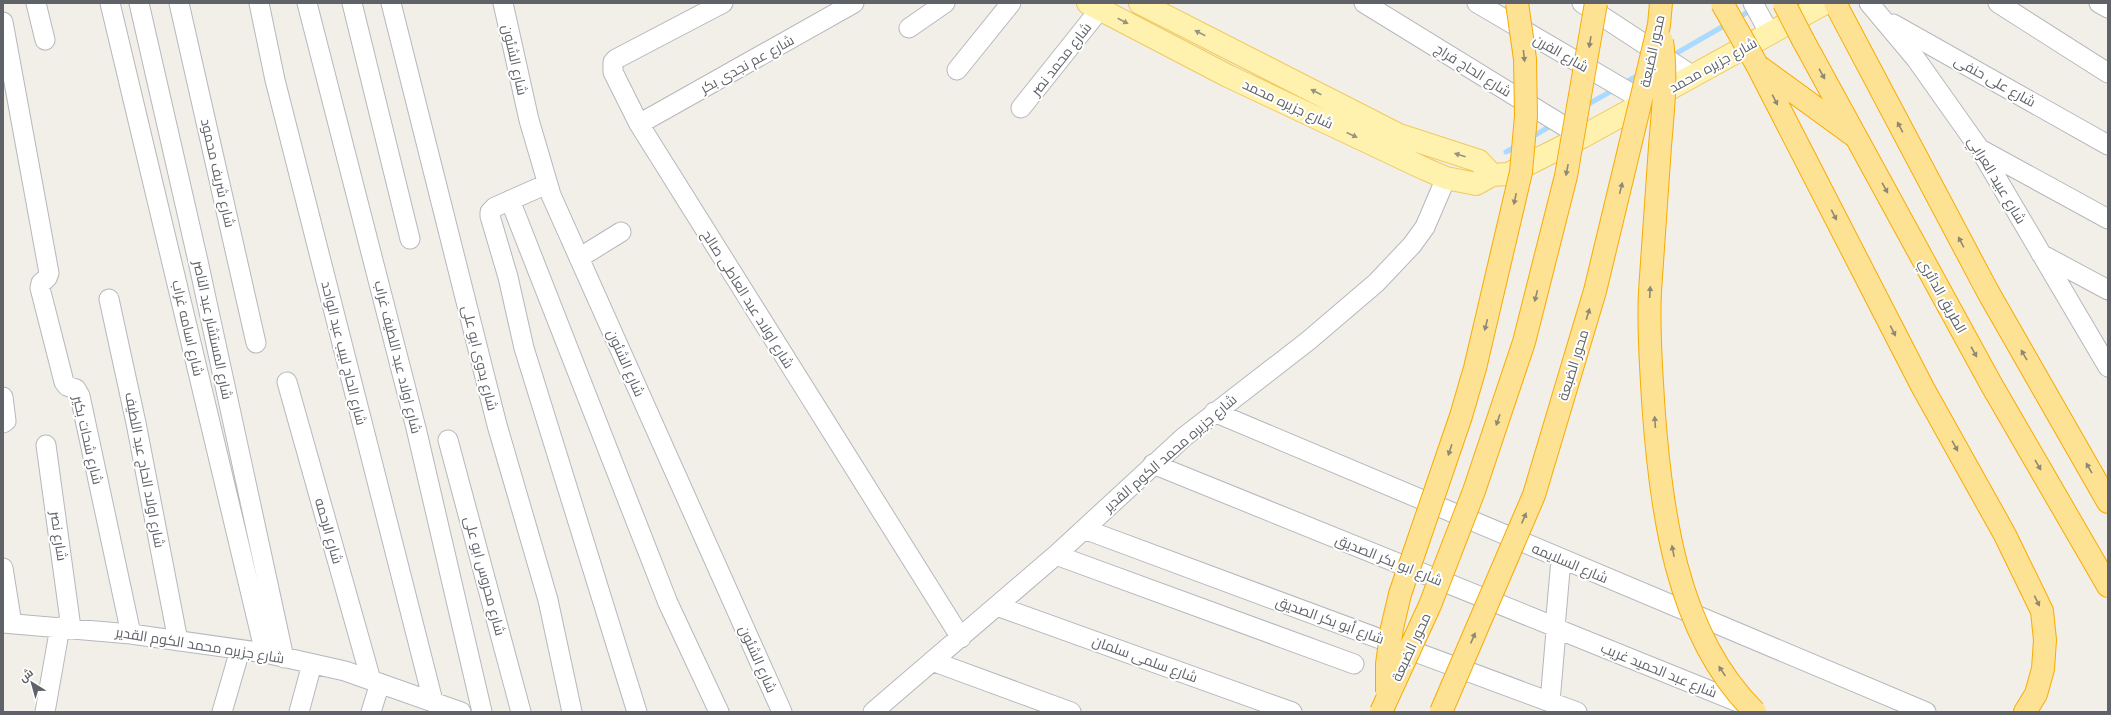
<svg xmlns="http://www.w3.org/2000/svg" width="2111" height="715" font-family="Raleway,Cairo,sans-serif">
<rect width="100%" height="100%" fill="#f1efe8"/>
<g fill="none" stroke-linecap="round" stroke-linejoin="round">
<path stroke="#aadaff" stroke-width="5" d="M1736 19 1753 9
M1670 57 1727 24
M1623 84 1640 74
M1585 106 1615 89
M1530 138 1554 124
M1506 152 1518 145"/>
<defs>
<path id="minor" d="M36 3 45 40
M110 3 265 653
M139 3 198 261 284 658
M179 3 256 343
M259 3 275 80 433 701
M307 3 416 428 482 712
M352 3 410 239
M391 3 497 425 548 600 572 712
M503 3 529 120 551 195 782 712
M723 3 616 59 613 62V72L639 124 961 638
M1364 3 1582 137
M1477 3 1646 102
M1582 3 1693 76
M1753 3 1770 34
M1869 3 1916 59 1979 148 2108 367
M1998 3 2108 73
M2099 3 2108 8
M3 22 49 273 47 278 41 283 40 288 64 382 67 386 76 389 80 396 131 634
M1893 24 2108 145
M909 28 945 3
M957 70 1011 3
M1021 108 1100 9
M639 124 854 3
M1980 149 2108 219
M547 184 495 207 490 212V216L508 277 524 348 637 712
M510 200 668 603 719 712
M2041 254 2108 290
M579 258 621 232
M109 299 136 423 178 641
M287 382 371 680
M3 397 6 421 3 423
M1214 412 1926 712
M448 440 521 712
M46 445 71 628
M1153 464 1553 626 1556 631 1550 702
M1084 529 1577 712
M1056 555 1354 664
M1561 559 1555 628 1753 708
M3 568 12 624
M997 606 1292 712
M3 623 131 634 265 653 345 671 461 712
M932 661 1071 712
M45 712 60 627
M222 712 240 650
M299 712 312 664
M371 712 380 683
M873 712 1056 555 1184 437 1308 341 1376 283 1412 245 1425 227 1446 178"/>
<path id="major" d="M1088 3 1228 76 1425 169 1446 178 1476 184 1492 175 1508 174 1582 137 1825 3
M1140 3 1399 135 1479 161 1492 175"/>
<path id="highway" d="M1835 3 1988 292 2108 502
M1803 40 1991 384 2108 586
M1757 65 1923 388 2005 535 2042 611 2045 640 2043 669 2036 694 2025 712
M1761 68 1853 135"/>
</defs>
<use href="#minor" stroke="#b5b8bc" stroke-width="21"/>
<use href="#major" stroke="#f2c960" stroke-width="24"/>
<use href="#highway" stroke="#f9ab00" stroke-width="24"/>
<use href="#minor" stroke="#fff" stroke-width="19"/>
<use href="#major" stroke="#fff2af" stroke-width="22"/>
<use href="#highway" stroke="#fde293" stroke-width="22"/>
<defs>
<path id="highway-bridge" d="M1722 3 1757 65
M1784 3 1803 40
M1662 41C1667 76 1663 111 1660 146 1657 194 1653 243 1650 292 1648 328 1651 365 1653 400 1660 505 1675 634 1755 712
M1387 692V664L1392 628 1400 594 1461 416 1475 368 1521 172 1526 116 1525 59 1517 3
M1381 712 1430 605 1474 491 1524 342 1566 176 1596 3
M1441 712 1534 495 1595 291 1659 25 1661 3"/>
</defs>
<use href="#highway-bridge" stroke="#f9ab00" stroke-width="24" stroke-linecap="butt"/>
<use href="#highway-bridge" stroke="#fde293" stroke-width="22"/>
</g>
<defs><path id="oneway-solid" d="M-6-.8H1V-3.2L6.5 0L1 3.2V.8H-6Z"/></defs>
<g fill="#979581">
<use href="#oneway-solid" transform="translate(1123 21) rotate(28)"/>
<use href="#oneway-solid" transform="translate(1200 33) rotate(-153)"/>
<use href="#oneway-solid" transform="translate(1316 92) rotate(-153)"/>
<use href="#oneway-solid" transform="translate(1352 135) rotate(25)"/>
<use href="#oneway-solid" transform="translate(1460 155) rotate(-162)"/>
</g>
<g fill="#8e8975">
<use href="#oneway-solid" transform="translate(1590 42) rotate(99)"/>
<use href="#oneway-solid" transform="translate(1524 56) rotate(84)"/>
<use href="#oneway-solid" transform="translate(1822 74) rotate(61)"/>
<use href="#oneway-solid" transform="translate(1775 100) rotate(63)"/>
<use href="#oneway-solid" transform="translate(1900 127) rotate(-118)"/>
<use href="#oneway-solid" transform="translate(1567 170) rotate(101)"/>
<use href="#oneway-solid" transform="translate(1621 188) rotate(-76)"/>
<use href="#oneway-solid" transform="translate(1885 188) rotate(61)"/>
<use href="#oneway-solid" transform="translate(1515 199) rotate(102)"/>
<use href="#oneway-solid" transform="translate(1834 215) rotate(63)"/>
<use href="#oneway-solid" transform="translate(1961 242) rotate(-118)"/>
<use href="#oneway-solid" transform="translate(1650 292) rotate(-87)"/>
<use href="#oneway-solid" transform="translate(1536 296) rotate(104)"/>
<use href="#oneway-solid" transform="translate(1588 314) rotate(-73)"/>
<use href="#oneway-solid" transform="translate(1486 325) rotate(104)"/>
<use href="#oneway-solid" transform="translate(1893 331) rotate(63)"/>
<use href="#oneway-solid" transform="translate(1974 352) rotate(61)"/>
<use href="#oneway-solid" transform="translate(2024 355) rotate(-120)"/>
<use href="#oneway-solid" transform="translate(1498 420) rotate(109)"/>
<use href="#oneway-solid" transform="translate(1655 422) rotate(-94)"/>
<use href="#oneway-solid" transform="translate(1955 446) rotate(61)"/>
<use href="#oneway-solid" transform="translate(1450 450) rotate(108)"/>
<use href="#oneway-solid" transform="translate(2038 465) rotate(60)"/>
<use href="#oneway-solid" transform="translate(2089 468) rotate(-120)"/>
<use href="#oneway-solid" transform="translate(1524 518) rotate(-67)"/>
<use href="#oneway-solid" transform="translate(1673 551) rotate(-101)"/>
<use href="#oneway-solid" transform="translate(2037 601) rotate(64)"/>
<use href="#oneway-solid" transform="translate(1473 638) rotate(-67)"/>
<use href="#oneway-solid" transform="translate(1722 671) rotate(-124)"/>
</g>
<g text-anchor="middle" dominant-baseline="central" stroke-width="4" stroke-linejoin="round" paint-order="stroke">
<g font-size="14" fill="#5f6368" stroke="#fff">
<text transform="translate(1652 51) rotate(-78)">محور الضبعة</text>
<text transform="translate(1561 53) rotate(30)">شارع الفرن</text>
<text transform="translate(1061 59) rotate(-52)">شارع محمد نصر</text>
<text transform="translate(515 60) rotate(77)">شارع الشئون</text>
<text transform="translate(747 64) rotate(-29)">شارع عم نجدى بكر</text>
<text transform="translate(1713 65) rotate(-29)">شارع جزيره محمد</text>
<text transform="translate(1473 70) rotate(32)">شارع الحاج فراج</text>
<text transform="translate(1995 81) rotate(29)">شارع على حنفى</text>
<text transform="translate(1288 104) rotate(25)">شارع جزيره محمد</text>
<text transform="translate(218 173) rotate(77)">شارع شريف محمود</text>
<text transform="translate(1997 180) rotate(59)">شارع عبيد العرابي</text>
<text transform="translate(1943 296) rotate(61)">الطريق الدائري</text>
<text transform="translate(748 299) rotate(58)">شارع اولاد عبد العاطى صالح</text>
<text transform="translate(188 328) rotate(77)">شارع اسامه غراب</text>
<text transform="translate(213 330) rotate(78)">شارع المستشار عبد الناصر</text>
<text transform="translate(344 353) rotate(76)">شارع الحاج لبيب عبد الواحد</text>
<text transform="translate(398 357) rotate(76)">شارع اولاد عبد اللطيف غراب</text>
<text transform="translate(480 358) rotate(76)">شارع بدوى ابو على</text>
<text transform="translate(626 363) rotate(66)">شارع الشئون</text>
<text transform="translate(1573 365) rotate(-73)">محور الضبعة</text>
<text transform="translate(88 440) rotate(77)">شارع شحات بكير</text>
<text transform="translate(1170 453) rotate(-41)">شارع جزيره محمد الكوم القدير</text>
<text transform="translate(145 470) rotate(79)">شارع اولاد الحاج عبد اللطيف</text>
<text transform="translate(329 531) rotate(74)">شارع الرحمه</text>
<text transform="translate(59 536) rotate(82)">شارع نصر</text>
<text transform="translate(1389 560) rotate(22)">شارع ابو بكر الصديق</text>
<text transform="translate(1570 563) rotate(23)">شارع السلايمه</text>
<text transform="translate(485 576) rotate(75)">شارع محروس ابو على</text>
<text transform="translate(1330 620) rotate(20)">شارع أبو بكر الصديق</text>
<text transform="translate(200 645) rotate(9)">شارع جزيره محمد الكوم القدير</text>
<text transform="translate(1411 647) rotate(-65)">محور الضبعة</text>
<text transform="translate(758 659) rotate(66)">شارع الشئون</text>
<text transform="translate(1145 659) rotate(20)">شارع سلمى سلمان</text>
<text transform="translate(1659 670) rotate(22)">شارع عبد الحميد غريب</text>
</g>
</g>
<rect width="2111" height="715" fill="none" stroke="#5f6368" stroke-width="8"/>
<g transform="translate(32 683) rotate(323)" stroke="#ffffff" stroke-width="3" paint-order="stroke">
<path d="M0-3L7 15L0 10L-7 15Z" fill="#5f6368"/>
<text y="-6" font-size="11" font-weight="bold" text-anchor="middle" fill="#5f6368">ش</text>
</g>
</svg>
